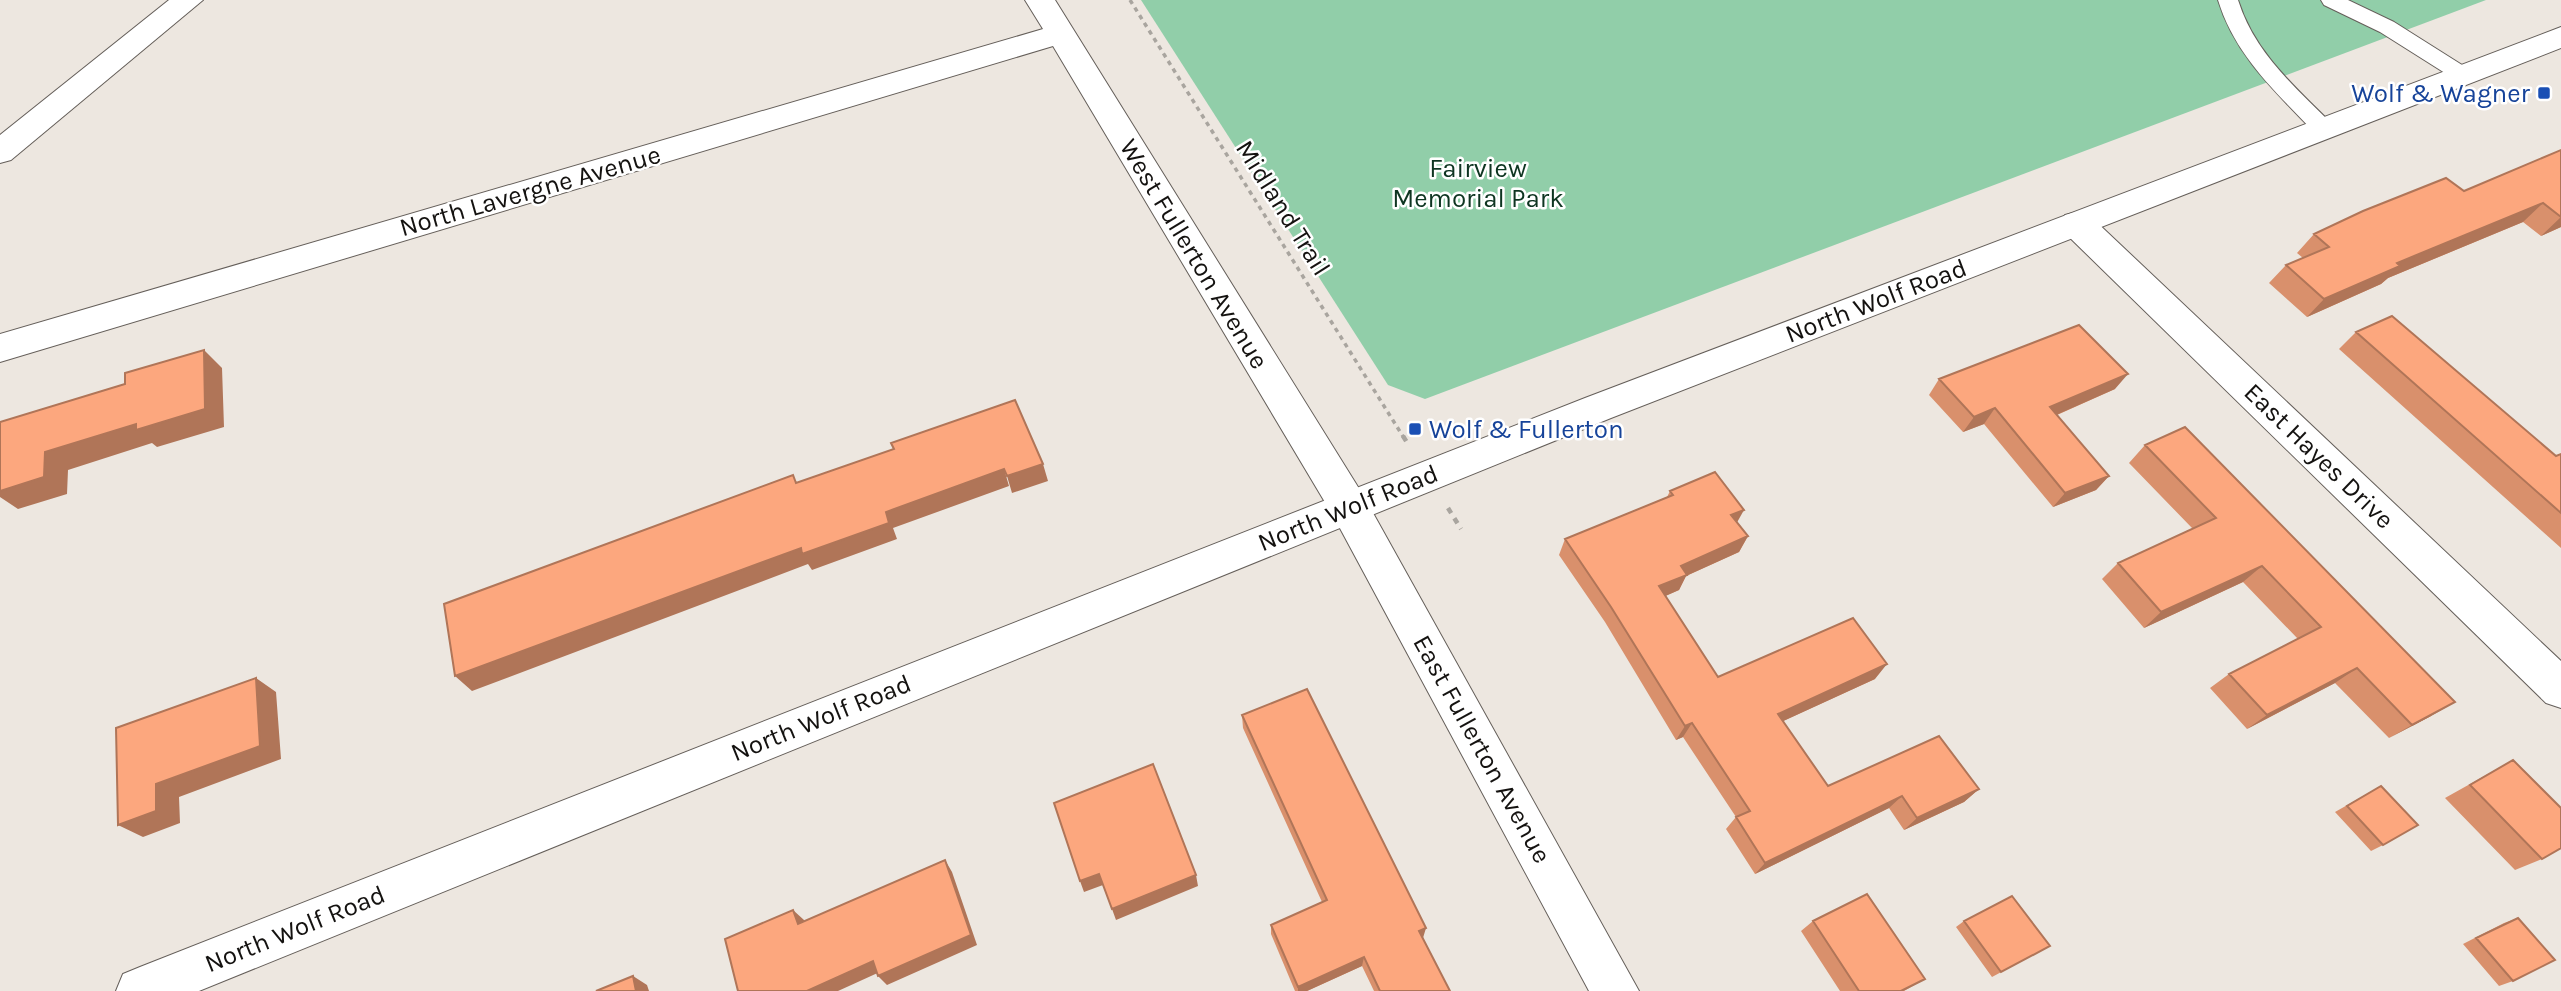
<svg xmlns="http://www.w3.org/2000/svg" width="2561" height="991" font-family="Karla,sans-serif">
<rect width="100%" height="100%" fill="#ede7e0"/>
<path fill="#91cea9" d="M1141 0H2486L1425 399 1388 385Z"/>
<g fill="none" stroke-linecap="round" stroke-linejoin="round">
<defs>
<path id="service" d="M2218 0H2238C2254 52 2294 86 2332 124L2335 129 2332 134H2316C2277 93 2235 56 2218 0Z
M2321 0H2348L2394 22 2470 70 2474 75 2463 82 2456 80 2380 32 2324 5Z"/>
<path id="minor" d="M169 0H203L11 160 0 163V135Z
M1025 0H1055L1363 495 1639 991H1589L1335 519 1053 46 0 362V334L1043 29Z
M2077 212 2089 215 2561 661V708L2546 703 2065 233 2060 224 2065 215Z"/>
<path id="secondary" d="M2561 27V48L1611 418 199 991H116L123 974 140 967 1585 398Z"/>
</defs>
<use href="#service" stroke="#655f5a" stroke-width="2"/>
<use href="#minor" stroke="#655f5a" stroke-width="2"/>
<use href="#secondary" stroke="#655f5a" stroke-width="2"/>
<path stroke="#a9a59f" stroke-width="3.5" stroke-dasharray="4.5 4.5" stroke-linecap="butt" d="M1130 0 1404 438"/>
<path stroke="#a9a59f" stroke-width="4.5" stroke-dasharray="6 6" stroke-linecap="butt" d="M1403 436 1408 444
M1448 508 1461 529"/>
<use href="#service" fill="#fff" fill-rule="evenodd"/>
<use href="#minor" fill="#fff" fill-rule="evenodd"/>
<use href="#secondary" fill="#fff" fill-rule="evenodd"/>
</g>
<path fill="#d9906c" d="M2561 150V227L2541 236 2523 222 2388 278 2381 284 2307 317 2269 283 2286 265 2303 258 2297 253 2314 234 2464 191Z
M2356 332 2556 456 2561 454V548L2339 349Z
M1939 379 2115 389 2057 415 2109 476 2096 490 2053 507 1984 424 1963 432 1929 395Z
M2145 445 2431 716 2389 738 2335 683 2247 729 2210 688 2229 674 2298 639 2243 582 2144 628 2102 579 2118 563 2193 529 2129 463Z
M1670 491 1737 523 1748 536 1739 552 1686 576 1679 590 1665 596 1718 677 1875 679 1783 721 1828 786 1979 789 1964 802 1904 830 1889 808 1755 874 1726 829 1736 817 1683 737 1676 740 1605 622 1559 555 1565 539 1667 497Z
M1242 715 1423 938H1422L1450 991H1374L1362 966 1307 991H1295L1271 934V925L1322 902 1243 728Z
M2513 760 2542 859 2515 870 2445 798Z
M2381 786 2383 845 2371 851 2335 812Z
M2518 918 2513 981 2499 986 2463 944 2504 923Z
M1813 921 1925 979 1904 991H1840L1801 931Z
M1964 921 2050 946 1992 977 1956 927Z"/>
<path fill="#b07558" d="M2543 203 2523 222 2388 278 2381 284 2307 317 2324 299 2397 263Z
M2561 217V227L2541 236Z
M204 350 222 368 224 427 157 447 152 443 68 470 67 494 18 509 0 497V491L45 452Z
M2128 374 2115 389 2038 423 2050 407Z
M1995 408 1984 424 1963 432 1974 417Z
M1043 464 1048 481 1012 493 1007 476Z
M1004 469 1009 486 893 528 897 539 812 570 808 564 472 691 455 676 886 512Z
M2109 476 2096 490 2053 507 2065 493Z
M1744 510 1735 526 1731 515Z
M1748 536 1739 552 1686 576 1679 590 1652 602 1659 586 1681 566Z
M2262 566 2243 582 2144 628 2161 612Z
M1887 664 1875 679 1768 728 1778 714Z
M2357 668 2335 683 2247 729 2267 715Z
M256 678 276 692 281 759 179 797 180 823 143 837 118 825Z
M2455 702 2431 716 2389 738 2412 725Z
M1692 723 1683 737 1676 740 1685 726Z
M1979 789 1964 802 1904 830 1917 818Z
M1902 796 1889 808 1755 874 1765 863Z
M945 860 952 872 977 945 887 985 878 976Z
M1099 874 1103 885 1084 892 1080 881Z
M1196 875 1198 886 1116 920 1112 909Z
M793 910 804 920 808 935 798 924Z
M1426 928 1423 938 1416 941 1419 931Z
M1364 957 1362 966 1307 991H1298V987Z
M873 961 882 971 838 991H807Z
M633 976 647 985 649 991H636Z"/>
<path fill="#fca77e" stroke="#b07558" stroke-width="2" d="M2561 150V217L2543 203 2397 263 2400 266 2324 299 2286 265 2329 247 2314 234 2363 211 2446 178 2464 191Z
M2392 316 2556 456 2561 454V513L2356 332Z
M2079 325 2128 374 2050 407 2109 476 2065 493 1995 408 1974 417 1939 379Z
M204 350 205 409 136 430V424L45 452 44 477 0 491V422L125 384V373Z
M1015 400 1043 464 1007 476 1004 469 886 512 889 523 802 554 801 548 455 676 444 604 793 475 796 483 894 449 891 443Z
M2185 427 2455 702 2412 725 2357 668 2267 715 2229 674 2321 627 2262 566 2161 612 2118 563 2216 518 2145 445Z
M1715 472 1744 510 1731 515 1748 536 1681 566 1687 575 1659 586 1718 677 1853 618 1887 664 1778 714 1828 786 1939 736 1979 789 1917 818 1902 796 1765 863 1736 817 1750 811 1692 723 1685 726 1611 607 1565 539 1673 495 1670 491Z
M256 678 260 746 156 784V811L118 825 116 728Z
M1307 689 1426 928 1419 931 1450 991H1380L1364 957 1298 987 1271 925 1327 900 1242 715Z
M2513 760 2561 808V848L2542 859 2470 785Z
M1153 764 1196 875 1112 909 1099 874 1080 881 1054 803Z
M2381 786 2418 825 2383 845 2347 806Z
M945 860 971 935 878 976 873 961 807 991H738L725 939 793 910 798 924Z
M1867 894 1925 979 1901 991H1859L1813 921Z
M2012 896 2050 946 2001 972 1964 921Z
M2518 918 2555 960 2513 981 2476 938Z
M633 976 636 991H596Z"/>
<g fill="#1a4fb4" stroke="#fff" stroke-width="2.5">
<rect x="2537" y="86" width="14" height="14" rx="3.5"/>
<rect x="1408" y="422" width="14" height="14" rx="3.5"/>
</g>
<g text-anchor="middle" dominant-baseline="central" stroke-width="5" stroke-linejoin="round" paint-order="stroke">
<g font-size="26" fill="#164399" stroke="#fff" text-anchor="end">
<text x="2530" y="93">Wolf &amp; Wagner</text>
<text x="1429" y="429" text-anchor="start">Wolf &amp; Fullerton</text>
</g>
<g font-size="26" fill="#0e3521" stroke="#fff">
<text x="1478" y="168">Fairview<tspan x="1478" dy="30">Memorial Park</tspan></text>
</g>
<g font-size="26" fill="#141210" stroke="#fff">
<text transform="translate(530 191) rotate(-16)">North Lavergne Avenue</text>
<text transform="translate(1283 208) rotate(58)">Midland Trail</text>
<text transform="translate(1194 254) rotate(59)">West Fullerton Avenue</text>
<text transform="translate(1876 301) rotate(-21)">North Wolf Road</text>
<text transform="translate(2319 456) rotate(44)">East Hayes Drive</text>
<text transform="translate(1348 508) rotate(-22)">North Wolf Road</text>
<text transform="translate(821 718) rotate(-22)">North Wolf Road</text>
<text transform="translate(1482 749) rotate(61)">East Fullerton Avenue</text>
<text transform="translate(295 929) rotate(-22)">North Wolf Road</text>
</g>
</g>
</svg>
